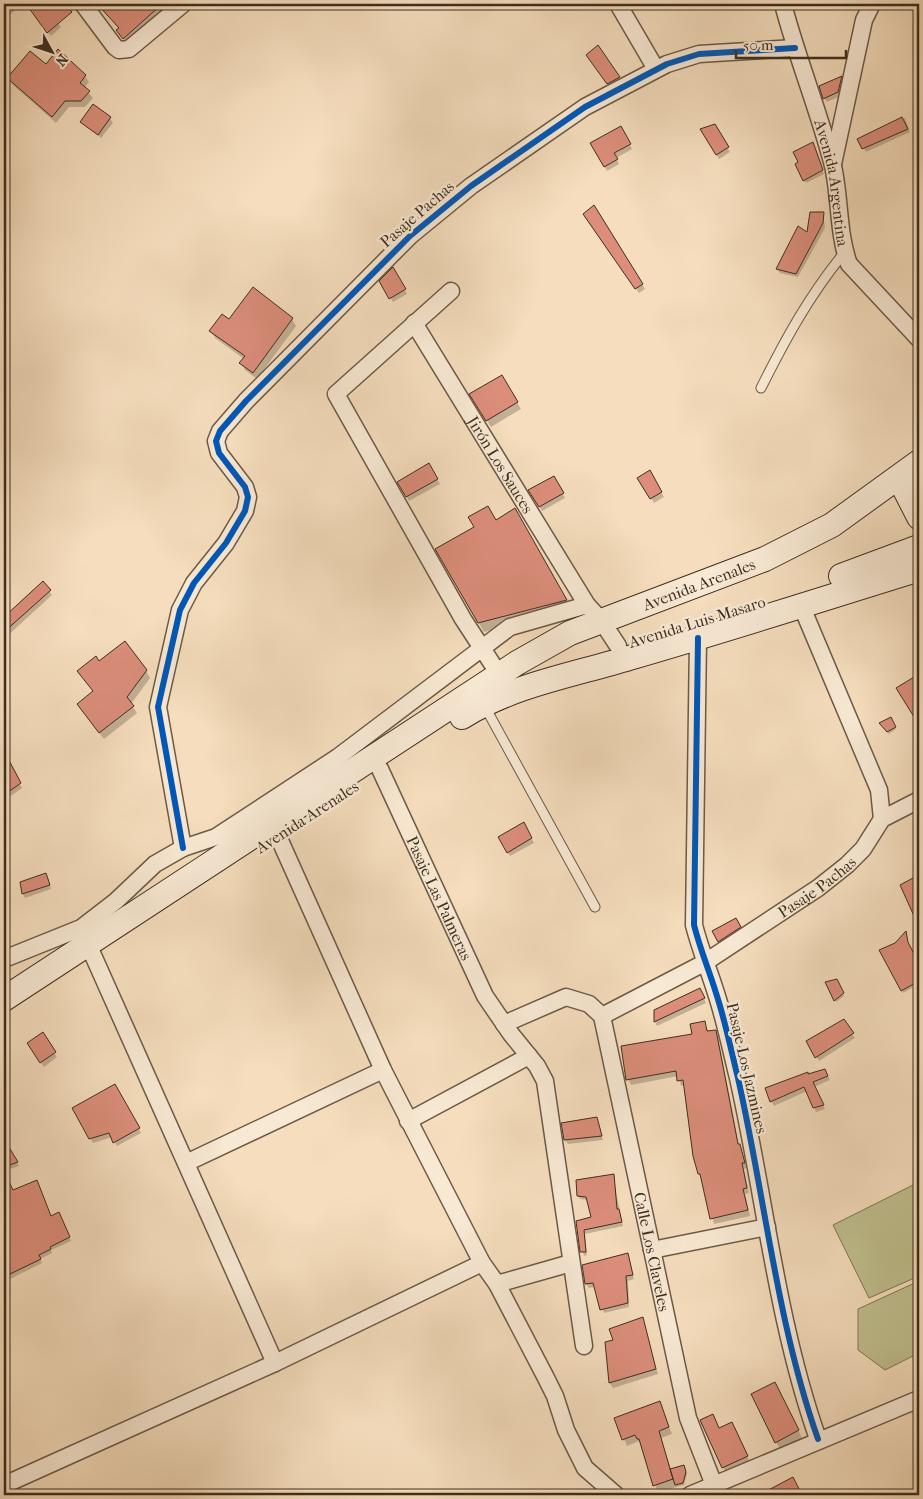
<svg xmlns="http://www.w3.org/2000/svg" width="923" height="1499" font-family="'IM FELL French Canon',serif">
<rect width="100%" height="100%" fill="#f5ddbd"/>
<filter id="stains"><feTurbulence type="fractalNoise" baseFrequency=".004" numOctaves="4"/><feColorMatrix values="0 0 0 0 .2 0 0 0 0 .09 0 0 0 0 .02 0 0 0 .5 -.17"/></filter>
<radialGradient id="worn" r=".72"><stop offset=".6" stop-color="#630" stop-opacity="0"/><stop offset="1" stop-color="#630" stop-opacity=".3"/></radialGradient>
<path fill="#c0bf8e" stroke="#807656" d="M919 1182V1276L869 1298 833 1225Z
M919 1281V1353L885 1370 858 1350V1309Z"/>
<path fill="#0003" d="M4 4H9L17 9 4 19Z
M26 4H57L49 12 61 27 51 36Z
M97 4H165L167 7 127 43 121 36 120 29Z
M597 47 621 81 610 87 589 58Z
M46 66 85 76 89 82 84 88 93 98 85 107H69L56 123 12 84 9 78Z
M841 78 843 82 840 96 827 102 824 98Z
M110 118 113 123 101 138 82 122Z
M905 118 910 132 866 152 859 140Z
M714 126 730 152 719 159 702 129Z
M620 127 632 149 616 158 619 164 607 171 592 143Z
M814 147 824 174 806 183 796 164Z
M594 207 645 289 639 293 587 219Z
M823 214 825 228 798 277 780 273 777 269Z
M393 269 407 294 393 302 381 282Z
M292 319 296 326 257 379 245 370 241 363 244 359 215 338 211 331 230 321Z
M501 376 521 409 491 427 471 394Z
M429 465 440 484 409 501 399 482Z
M649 472 664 497 654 503 639 478Z
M554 477 565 498 542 511 530 490Z
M514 510 571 609 484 632 437 550 476 528 495 521Z
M43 583 52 595 4 639V619Z
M919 660V671L915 663Z
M99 662 146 671 150 678 131 704 137 713 104 739 78 704 94 692 79 671Z
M890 719 896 729 889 734 881 725Z
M8 761 22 788 4 801V763Z
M523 824 534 843 510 856 499 837Z
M48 879 51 889 25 898 23 894Z
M735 920 742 932 722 945 714 931Z
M906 933 909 947 919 965V984L903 993 881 951 895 944Z
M837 980 844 996 836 1002 826 983Z
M702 994 706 1003 657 1026 655 1022 656 1010Z
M843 1021 855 1038 819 1061 808 1042Z
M704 1023 708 1032 715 1031 718 1036 739 1145 747 1168 744 1169 749 1193 745 1194 750 1216 714 1224 702 1179 699 1174 685 1085 681 1086 678 1076 631 1085 628 1079 693 1035Z
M42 1034 57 1057 44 1067 31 1047Z
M827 1074 830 1080 814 1087 825 1109 816 1112 807 1091 774 1106 771 1101 808 1075Z
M115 1085 141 1133 117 1146 112 1137 93 1143 74 1108Z
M596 1118 603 1140 568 1144 565 1140Z
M4 1141 19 1166 4 1171Z
M4 1173 13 1192 51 1217H60L71 1241 51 1250 52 1253 40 1259 42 1263 8 1280 11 1286 4 1290V1259L16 1253 8 1237 4 1238Z
M613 1176 623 1226 585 1234 587 1255 584 1256 577 1222 592 1218 588 1200 580 1199 578 1195Z
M627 1254 634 1279 628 1281 629 1307 604 1313 595 1287 589 1288 586 1284 584 1266Z
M642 1319 658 1374 613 1388 610 1383 606 1343 615 1341Z
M779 1390 802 1438 780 1449 776 1442Z
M659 1403 672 1434 661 1438 671 1470 684 1466 687 1474 684 1485 658 1492 639 1441 627 1446 624 1439Z
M720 1429 736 1431 750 1463 727 1474 723 1467Z
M440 1492 442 1495H433Z"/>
<path fill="#dc8e7b" stroke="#3f2e1f" d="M26 4H65L72 12 47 33Z
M97 4H162L123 39 116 30 119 28Z
M598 45 620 77 607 84 586 55Z
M58 49 86 75 80 83 90 91 81 101H65L52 117 7 78 30 51 46 64Z
M842 76 838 92 823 99 819 86Z
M93 104 111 117 98 135 80 122Z
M902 117 908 129 862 149 857 139Z
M715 124 729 147 716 155 700 129Z
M621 126 631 144 614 153 618 159 604 167 590 143Z
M813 142 823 170 803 181 795 164 798 162 793 152Z
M594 205 643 284 635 289 583 214Z
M810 212H824L823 223 796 274 776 269 798 226 807 232Z
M393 267 406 289 389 299 379 281Z
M253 287 293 318 253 373 239 363 245 356 209 331 222 314 229 319Z
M502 375 518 402 486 421 469 394Z
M429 463 438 479 406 497 397 482Z
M650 470 662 492 650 499 637 478Z
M554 476 564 493 539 507 528 490Z
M488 506 496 520 515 508 567 600 478 623 435 549 474 527 468 517Z
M43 581 51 590 4 632V617Z
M125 641 147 670 127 697 134 706 99 733 77 704 93 691 77 671 96 656 99 661Z
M919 674V725L896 688Z
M891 717 896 727 887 732 879 723Z
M4 751 21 783 4 795Z
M524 822 532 838 507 853 498 837Z
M46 873 50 885 22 894 20 882Z
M913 878 919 890V927L900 885Z
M736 918 741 927 718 942 712 931Z
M906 931 908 942 919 964V981L901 991 879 950 895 943Z
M837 979 844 993 834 1001 825 982Z
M700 988 705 998 654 1022V1010Z
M844 1019 854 1033 815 1058 806 1041Z
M705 1021 707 1031 716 1030 738 1144H740L745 1163H742L747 1188 743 1189 748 1210 710 1219 700 1174H698L693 1156 683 1080 677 1081 676 1071 626 1080 621 1046 692 1034 690 1024Z
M43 1032 56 1052 40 1063 27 1043Z
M825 1069 828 1076 813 1082 824 1105 813 1108 804 1087 770 1102 765 1088 808 1072V1074Z
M115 1084 140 1128 113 1143 109 1133 89 1139 72 1108Z
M597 1117 602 1136 564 1140 561 1123Z
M4 1139 18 1162 4 1167Z
M4 1171 13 1190 37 1180 51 1216 59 1212 70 1237 50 1247 51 1249 39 1255 41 1259 4 1277Z
M614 1174 617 1209H619L622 1222 584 1230 586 1252H580L576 1221 591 1217 586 1197 577 1196 576 1180Z
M628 1253 633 1275 626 1276 628 1303 600 1310 593 1283 585 1284 582 1265Z
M643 1317 656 1369 609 1383 605 1342 613 1340 609 1329Z
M775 1382 799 1430 775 1443 751 1394Z
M660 1401 669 1427 659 1431 673 1479 653 1486 639 1439H637L635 1435 622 1440 614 1418Z
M713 1414 719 1428 732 1422 748 1456 722 1468 700 1420Z
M684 1465 686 1472 683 1483 675 1485 670 1469Z
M793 1477 802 1495H759Z"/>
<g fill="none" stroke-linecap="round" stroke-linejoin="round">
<defs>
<path id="lane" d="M761 388C786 338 809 296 844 253
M484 705 595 907"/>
<g id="street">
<path d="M83 4 115 47 119 50 129 49 183 4"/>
<path d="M618 4 656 69"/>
<path id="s1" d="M783 4C797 58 819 111 833 166 840 196 838 236 849 264L919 339"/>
<path d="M833 164 864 20 872 4"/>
<path d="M451 291 336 394 463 619 504 682"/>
<path id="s2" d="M414 323 587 605 601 620 618 646"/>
<path d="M801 605 879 790 882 819"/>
<path d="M698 638 694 925C700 949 709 970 716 993 725 1020 731 1050 738 1078 765 1198 777 1323 818 1439"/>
<path id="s3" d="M380 769 485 996 511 1034 537 1066 545 1081 584 1346"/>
<path d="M278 836 383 1070 482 1263 497 1284 545 1376 555 1396 566 1430 585 1468 616 1495"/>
<path d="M183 848 158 707 180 610 194 583 226 543 245 511 248 497 245 487 219 453 216 441 220 431 246 401 410 236 471 186 585 107 667 64 699 54 795 48"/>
<path d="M88 944 275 1363"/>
<path d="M4 959 81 928 116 901 155 864 183 848 216 837 338 757 510 627 587 605"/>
<path id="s4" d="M602 1016 688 1418 714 1485"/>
<path id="s5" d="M602 1016 704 963 818 888 847 865 863 849 882 819 919 800"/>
<path d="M504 1024 566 997 589 1004 602 1016"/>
<path d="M408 1121 529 1056"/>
<path d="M186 1163 383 1070"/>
<path d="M652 1250 767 1227"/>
<path d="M497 1284 571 1263"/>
<path d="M4 1485 275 1363 482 1263"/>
<path d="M690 1495 919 1399"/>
</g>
<g id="secondary">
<path d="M899 478 919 517"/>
<path d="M841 576 919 547"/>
<path d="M462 717C512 685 573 675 629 658 726 630 823 599 919 569"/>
<path id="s6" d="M4 999 517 663 570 633 765 559 832 525 919 462"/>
</g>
</defs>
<use href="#lane" stroke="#6c5a46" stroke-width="11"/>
<use href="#street" stroke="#6c5a46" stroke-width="19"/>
<use href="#secondary" stroke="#3f2e1f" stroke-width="26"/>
<use href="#lane" stroke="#f8e9d4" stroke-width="9"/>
<use href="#street" stroke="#f8e9d4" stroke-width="16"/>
<use href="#secondary" stroke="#f8e9d4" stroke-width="24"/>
<defs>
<path id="cycleway" d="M698 638 694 925C700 949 709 970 716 993 725 1020 731 1050 738 1078 765 1198 777 1323 818 1439
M183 848 158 707 180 610 194 583 226 543 245 511 248 497 245 487 219 453 216 441 220 431 246 401 410 236 471 186 585 107 667 64 699 54 795 48"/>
</defs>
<use href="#cycleway" stroke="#f8e9d4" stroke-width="9"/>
<use href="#cycleway" stroke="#0057b8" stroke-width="6"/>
</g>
<g text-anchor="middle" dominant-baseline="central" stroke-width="5" stroke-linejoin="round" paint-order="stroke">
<g font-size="16" fill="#3f2e1f" stroke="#f8e9d4">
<text stroke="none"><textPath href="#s1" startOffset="186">Avenida Argentina</textPath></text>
<text transform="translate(417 214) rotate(-41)">Pasaje Pachas</text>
<text stroke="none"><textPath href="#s2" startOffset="166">Jirón Los Sauces</textPath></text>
<text stroke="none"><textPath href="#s6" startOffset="812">Avenida Arenales</textPath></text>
<text transform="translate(697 622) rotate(-17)">Avenida Luis Masaro</text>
<text transform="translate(307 817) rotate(-33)">Avenida Arenales</text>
<text stroke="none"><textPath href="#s5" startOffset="251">Pasaje Pachas</textPath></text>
<text stroke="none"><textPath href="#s3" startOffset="142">Pasaje Las Palmeras</textPath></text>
<text transform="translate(747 1068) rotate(77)">Pasaje Los Jazmines</text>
<text stroke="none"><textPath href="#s4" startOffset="241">Calle Los Claveles</textPath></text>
</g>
</g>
<rect width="923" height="1499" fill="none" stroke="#f5ddbd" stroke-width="20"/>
<rect x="5" y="5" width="913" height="1489" fill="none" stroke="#3f2e1f" stroke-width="2.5"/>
<rect x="10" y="10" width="903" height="1479" fill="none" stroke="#3f2e1f"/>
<g transform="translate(52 52) rotate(130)" stroke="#f8e9d4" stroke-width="4" paint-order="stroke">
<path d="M0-4L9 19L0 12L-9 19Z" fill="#3f2e1f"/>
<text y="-8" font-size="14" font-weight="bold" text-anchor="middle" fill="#3f2e1f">N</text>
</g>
<path d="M736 50v8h110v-8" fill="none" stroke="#3f2e1f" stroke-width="2.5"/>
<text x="743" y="50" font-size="15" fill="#3f2e1f" stroke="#f8e9d4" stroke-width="4" paint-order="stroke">50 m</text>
<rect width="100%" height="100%" filter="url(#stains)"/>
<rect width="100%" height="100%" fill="url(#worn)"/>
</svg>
